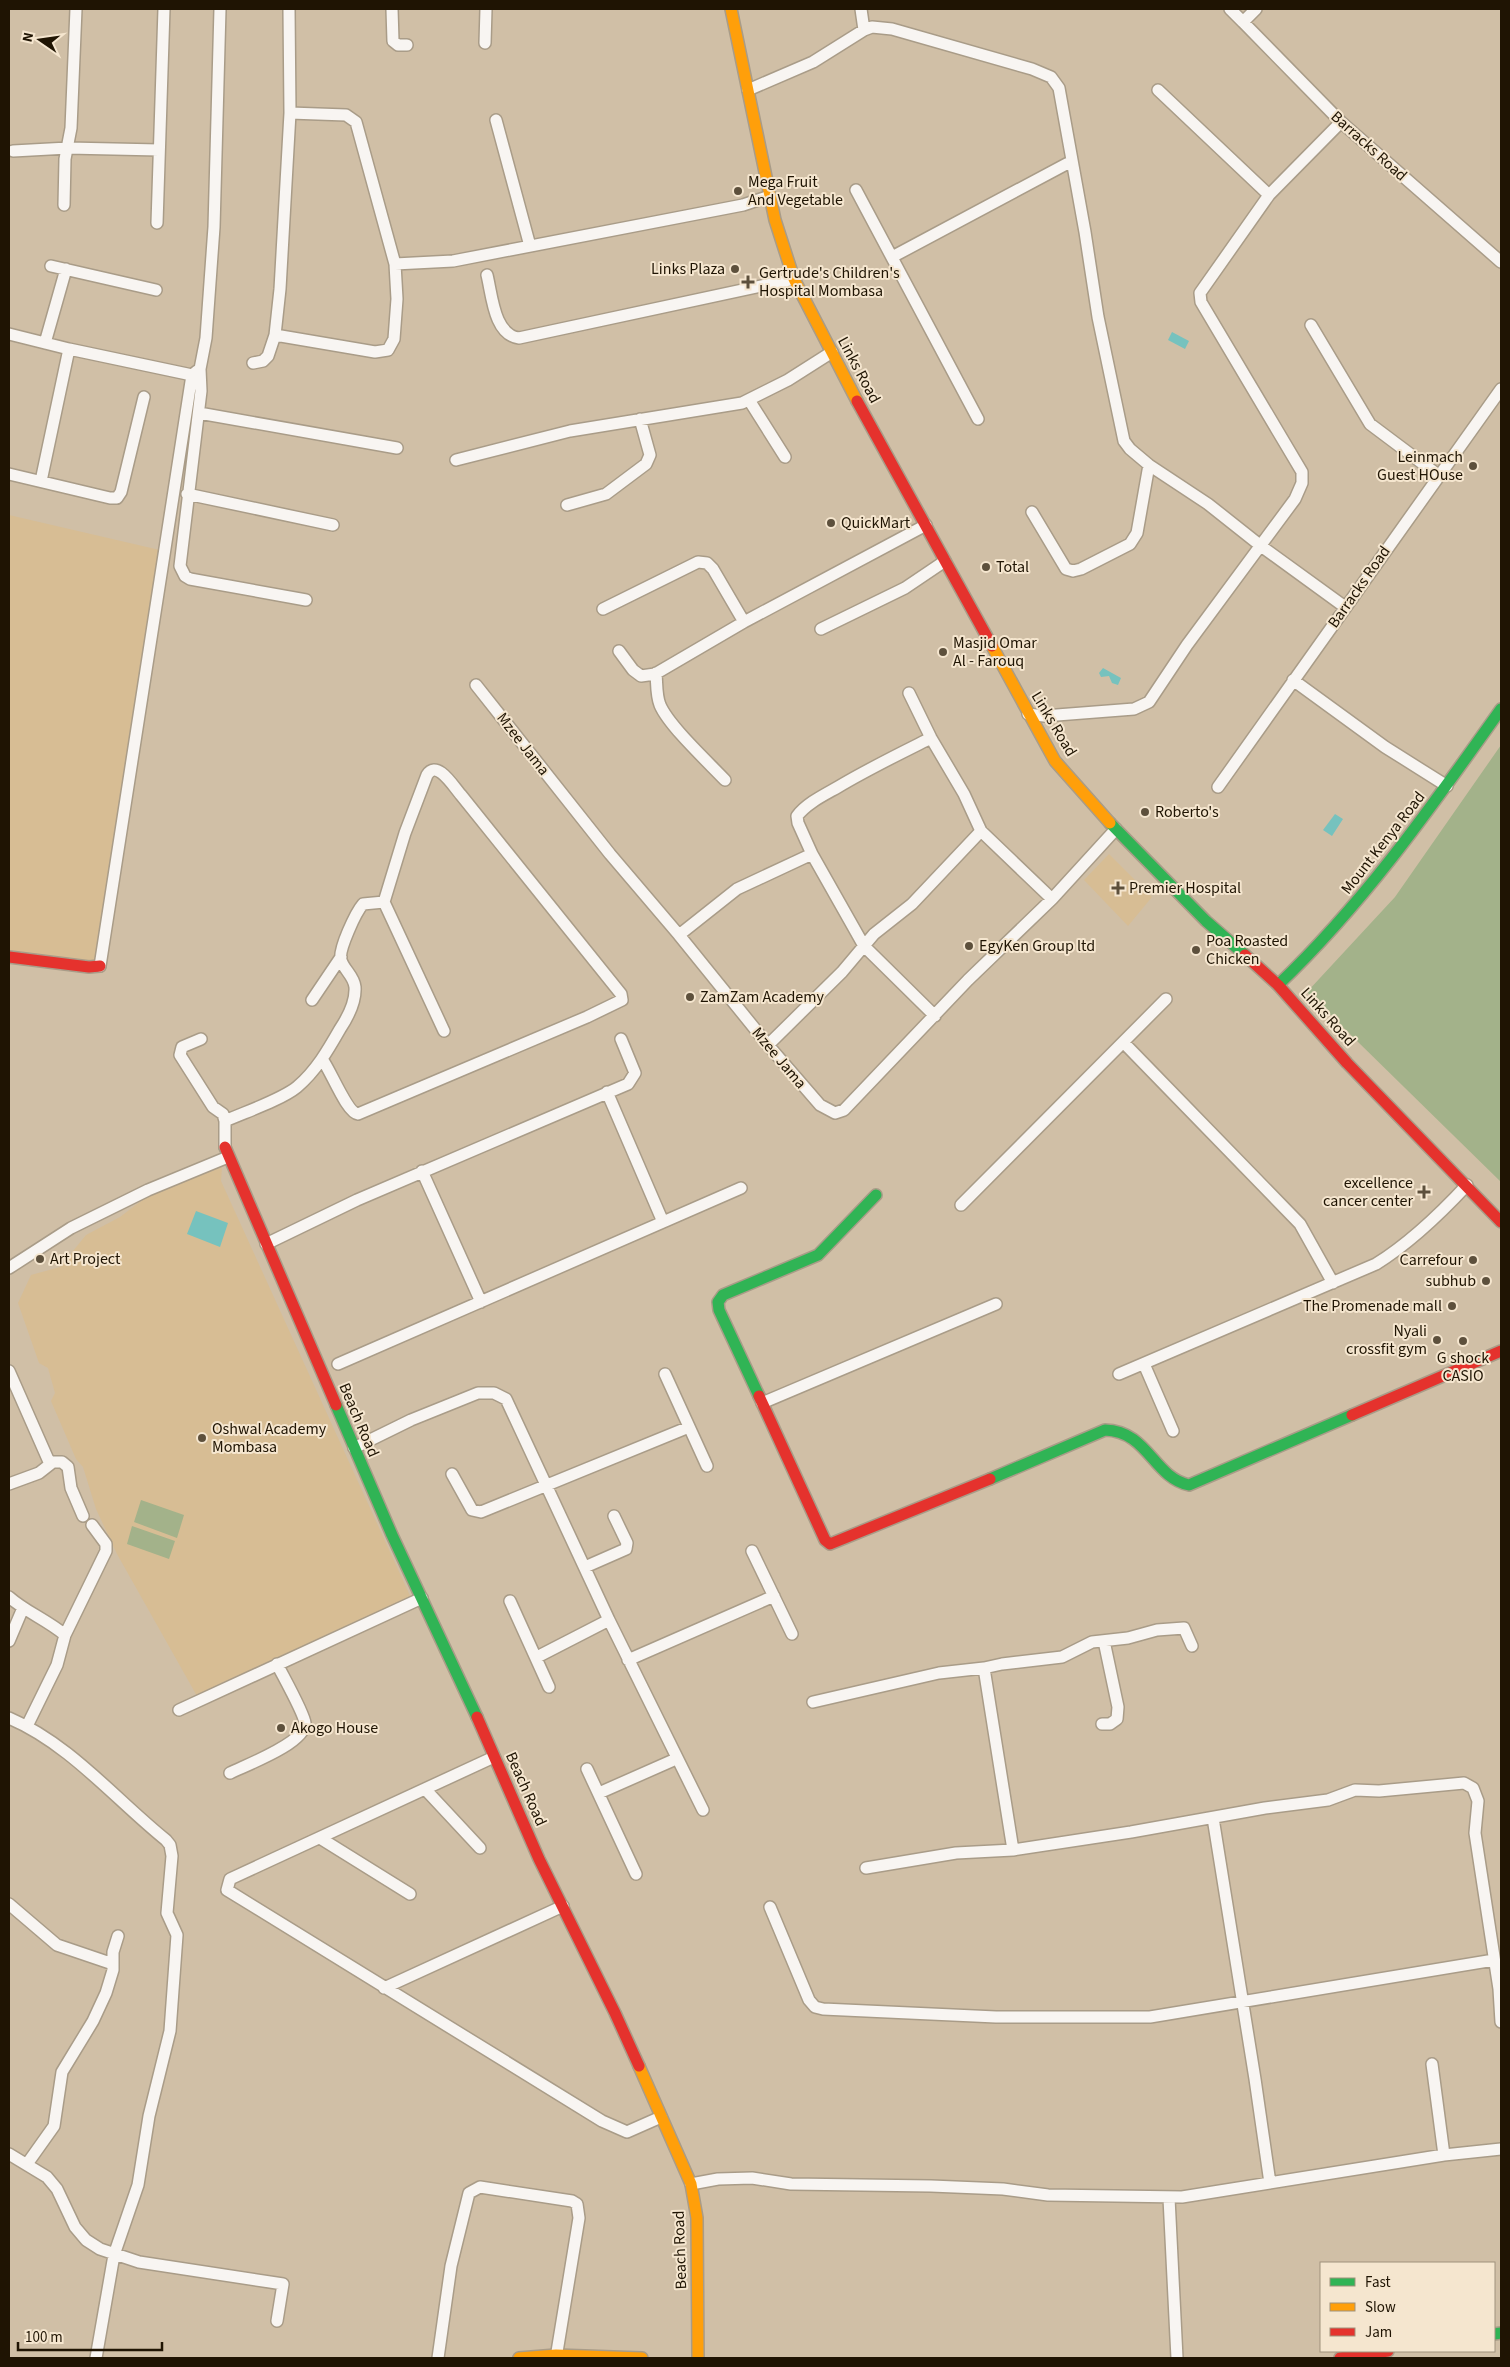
<svg xmlns="http://www.w3.org/2000/svg" width="1510" height="2367" font-family="'Source Sans 3',sans-serif">
<rect width="100%" height="100%" fill="#d0bfa6"/>
<path fill="#d7bd94" d="M9 515 164 551 98 962 9 950Z
M1109 854 1152 897 1128 926 1084 880Z
M222 1167 221 1181 411 1598 197 1696 117 1554 96 1509 83 1467 76 1459 51 1401 55 1393 48 1368 39 1363 18 1303 31 1275 60 1267 86 1235 120 1217 149 1195Z"/>
<path fill="#a3b28a" d="M1501 745V1182L1307 992 1395 897Z
M141 1500 184 1515 177 1538 134 1522Z
M132 1526 175 1541 169 1559 127 1544Z"/>
<path fill="#76c2be" d="M1172 332 1189 341 1185 349 1168 340Z
M1103 668 1121 678 1118 685 1112 683 1109 676 1101 677 1099 673Z
M1335 814 1343 819 1332 836 1323 830Z
M196 1211 228 1223 220 1247 187 1234Z"/>
<g fill="none" stroke-linecap="round" stroke-linejoin="round">
<defs>
<path id="street" d="M220 9 214 227 206 338 200 369 201 391 180 566 185 576 190 579 306 600
M392 9 393 41 398 45H407
M861 9 864 30
M1230 9 1243 22 1256 9
M1243 22 1341 122 1501 262
M485 43 486 9
M748 90 813 62 864 30 872 27 892 29 1032 69 1051 77 1059 88 1085 232 1098 317 1124 441 1130 449 1149 465 1208 504 1261 546 1345 607
M1158 90 1269 195
M496 120 530 246
M13 151 68 148 159 150
M856 190 978 419
M64 205 65 159 71 128 76 9
M157 223 164 9
M892 257 1072 161
M395 264 453 261 743 205 770 196
M51 266 156 290
M487 275C492 295 494 335 519 338L794 279
M1311 325 1370 424 1438 475
M9 334 69 349 192 375 197 371
M275 335 375 352 388 350 394 339 397 299 395 264 356 122 346 115 290 113
M45 343 66 269
M253 363 263 361 268 356 275 335 280 289 290 113 289 9
M749 400 785 457
M199 413 397 448
M456 460 570 431 742 403 788 380 832 352
M9 474 110 498H117L121 492 144 397
M41 481 69 349
M187 494 333 525
M567 505 606 494 646 464 650 455 640 419
M1032 512 1066 569 1073 571 1081 569 1130 544 1137 533 1149 465
M603 609 698 562 707 563 713 569 744 622
M821 629 905 588 945 561
M619 651 633 670 641 676 655 674 744 622 926 525
M656 673C657 684 656 695 660 705 669 726 708 762 725 780
M1293 680 1385 747 1447 786
M476 685 610 854 679 935 768 1045 820 1105 835 1113 844 1110 968 980 1052 899 1116 829
M909 693 931 738 964 794 981 831 1052 899
M1028 714 1044 716 1134 709 1149 702 1187 645 1295 499 1302 483V472L1201 302 1200 293 1269 195 1341 122
M931 738C899 754 868 769 838 787 824 795 807 803 797 816L798 823 812 854 864 946 935 1016
M1218 787 1501 389
M679 935 737 889 812 854
M100 966 192 375
M312 1000 341 957
M201 1039 182 1047 180 1055 213 1107 223 1114 225 1121
M1124 1043 1300 1224 1333 1283
M768 1045 842 972 874 934 912 904 981 831
M322 1059C331 1071 347 1113 358 1114L587 1017 622 1000 621 994 461 795C453 786 437 759 427 775L405 833 384 902 444 1031
M607 1092 663 1222
M225 1147V1121C245 1112 281 1100 297 1087 316 1071 328 1050 340 1029 348 1017 356 1002 355 987 354 976 344 970 341 960 338 950 356 912 363 904L384 902
M422 1171 481 1302
M961 1205 1166 999
M266 1244 357 1200 628 1084 635 1073 621 1039
M9 1268 71 1228 148 1190 228 1157
M338 1364 741 1188
M1144 1364 1173 1431
M9 1371 50 1464
M665 1374 707 1466
M1119 1374 1376 1264C1410 1243 1440 1214 1467 1185
M762 1403 996 1304
M354 1448 411 1420 478 1393H494L506 1399 609 1620 703 1810
M452 1474 472 1510 481 1512 689 1427
M9 1484 39 1473 53 1462H62L68 1467 71 1488 83 1516
M752 1551 792 1634
M585 1567 626 1549 627 1543 614 1516
M9 1597C26 1612 47 1620 65 1635
M510 1601 549 1687
M9 1641 23 1608
M537 1657 609 1620
M628 1660 774 1596
M984 1668 1002 1664 1062 1657 1092 1642 1128 1638 1157 1630 1184 1628 1192 1646
M813 1702 939 1673 984 1668 1013 1850
M179 1710 422 1598
M9 1718C70 1744 115 1799 166 1840L170 1845 172 1856 167 1913 177 1935 170 2031 149 2116 138 2185 114 2255 96 2358
M1102 1724H1110L1117 1719 1118 1707 1104 1641
M27 1726 57 1665 65 1635 106 1551V1544L92 1525
M494 1757 230 1879 227 1890 602 2121 627 2132 661 2117
M587 1769 636 1874
M230 1773C246 1765 306 1743 305 1723 304 1713 283 1676 277 1664
M425 1789 480 1848
M599 1793 676 1759
M1213 1818 1255 2079 1270 2183
M320 1838 410 1894
M866 1868 956 1853 1013 1850 1131 1832 1265 1808 1328 1800 1355 1790 1379 1791 1464 1783 1473 1788 1478 1801 1475 1833 1499 1989 1501 2022
M9 1904 57 1945 113 1964
M770 1907 809 2000 815 2007 823 2009 996 2017H1150L1494 1960
M384 1988 563 1906
M1432 2064 1444 2155
M9 2154 47 2177 57 2189 75 2227 86 2240 100 2249 139 2262 283 2284 277 2321
M27 2164 54 2126 62 2072 93 2021 106 1993 113 1970V1952L118 1936
M691 2184 718 2179 752 2178 791 2184 931 2186 1003 2189 1048 2195 1182 2197 1444 2155 1501 2149
M1169 2198 1177 2358
M438 2358 451 2266 469 2193 480 2187 572 2201 577 2204 579 2218 556 2358"/>
<path id="fast" d="M1110 823 1206 921 1245 955
M1278 985C1365 902 1432 806 1501 709
M759 1396 719 1310 718 1302 723 1295 818 1255 876 1195
M336 1405 392 1535 477 1717
M990 1479 1105 1430C1148 1431 1153 1477 1189 1485L1352 1415
M1494 2334 1501 2333"/>
<path id="slow" d="M731 9 775 220 794 279 857 401
M992 646 1055 761 1110 823
M639 2066 691 2184 697 2218 698 2358
M519 2358 556 2355 642 2358"/>
<path id="jam" d="M857 401 992 646
M1245 955 1278 985 1347 1063 1501 1222
M9 957 89 967 100 966
M225 1147 336 1405
M759 1396 825 1540 830 1544 990 1479
M1352 1415 1501 1351
M477 1717 539 1859 615 2013 639 2066
M1340 2358 1388 2351"/>
</defs>
<use href="#street" stroke="#a99c88" stroke-width="14"/>
<use href="#fast" stroke="#a99c88" stroke-width="14"/>
<use href="#slow" stroke="#a99c88" stroke-width="14"/>
<use href="#jam" stroke="#a99c88" stroke-width="14"/>
<use href="#street" stroke="#f8f5f2" stroke-width="11"/>
<use href="#fast" stroke="#30b455" stroke-width="11"/>
<use href="#slow" stroke="#ff9f0a" stroke-width="11"/>
<use href="#jam" stroke="#e5322d" stroke-width="11"/>
</g>
<g fill="#5d503c" stroke="#f5e6cf" stroke-width="2">
<circle cx="738" cy="191" r="5"/>
<circle cx="735" cy="269" r="5"/>
<path d="M745.5 274.5h5v5h5v5h-5v5h-5v-5h-5v-5h5z"/>
<circle cx="1473" cy="466" r="5"/>
<circle cx="831" cy="523" r="5"/>
<circle cx="986" cy="567" r="5"/>
<circle cx="943" cy="652" r="5"/>
<circle cx="1145" cy="812" r="5"/>
<path d="M1115.5 880.5h5v5h5v5h-5v5h-5v-5h-5v-5h5z"/>
<circle cx="969" cy="946" r="5"/>
<circle cx="1196" cy="950" r="5"/>
<circle cx="690" cy="997" r="5"/>
<path d="M1421.5 1184.5h5v5h5v5h-5v5h-5v-5h-5v-5h5z"/>
<circle cx="40" cy="1259" r="5"/>
<circle cx="1473" cy="1260" r="5"/>
<circle cx="1486" cy="1281" r="5"/>
<circle cx="1452" cy="1306" r="5"/>
<circle cx="1437" cy="1340" r="5"/>
<circle cx="1463" cy="1341" r="5"/>
<circle cx="202" cy="1438" r="5"/>
<circle cx="281" cy="1728" r="5"/>
</g>
<g text-anchor="middle" dominant-baseline="central" stroke-width="4" stroke-linejoin="round" paint-order="stroke">
<g font-size="16" fill="#1f1403" stroke="#f5e6cf">
<text transform="translate(1369 146) rotate(42)">Barracks Road</text>
<text transform="translate(859 370) rotate(62)">Links Road</text>
<text transform="translate(1359 587) rotate(-55)">Barracks Road</text>
<text transform="translate(1054 724) rotate(59)">Links Road</text>
<text transform="translate(523 744) rotate(52)">Mzee Jama</text>
<text transform="translate(1383 843) rotate(-52)">Mount Kenya Road</text>
<text transform="translate(1328 1017) rotate(48)">Links Road</text>
<text transform="translate(779 1058) rotate(50)">Mzee Jama</text>
<text transform="translate(359 1420) rotate(67)">Beach Road</text>
<text transform="translate(526 1789) rotate(66)">Beach Road</text>
<text transform="translate(680 2250) rotate(-92)">Beach Road</text>
</g>
<g font-size="16" fill="#1f1403" stroke="#f5e6cf" text-anchor="start">
<text x="748" y="182">Mega Fruit<tspan x="748" dy="18">And Vegetable</tspan></text>
<text x="725" y="269" text-anchor="end">Links Plaza</text>
<text x="759" y="273">Gertrude's Children's<tspan x="759" dy="18">Hospital Mombasa</tspan></text>
<text x="1463" y="457" text-anchor="end">Leinmach<tspan x="1463" dy="18">Guest HOuse</tspan></text>
<text x="841" y="523">QuickMart</text>
<text x="996" y="567">Total</text>
<text x="953" y="643">Masjid Omar<tspan x="953" dy="18">Al - Farouq</tspan></text>
<text x="1155" y="812">Roberto's</text>
<text x="1129" y="888">Premier Hospital</text>
<text x="1206" y="941">Poa Roasted<tspan x="1206" dy="18">Chicken</tspan></text>
<text x="979" y="946">EgyKen Group ltd</text>
<text x="700" y="997">ZamZam Academy</text>
<text x="1413" y="1183" text-anchor="end">excellence<tspan x="1413" dy="18">cancer center</tspan></text>
<text x="50" y="1259">Art Project</text>
<text x="1463" y="1260" text-anchor="end">Carrefour</text>
<text x="1476" y="1281" text-anchor="end">subhub</text>
<text x="1442" y="1306" text-anchor="end">The Promenade mall</text>
<text x="1427" y="1331" text-anchor="end">Nyali<tspan x="1427" dy="18">crossfit gym</tspan></text>
<text x="1463" y="1358" text-anchor="middle">G shock<tspan x="1463" dy="18">CASIO</tspan></text>
<text x="212" y="1429">Oshwal Academy<tspan x="212" dy="18">Mombasa</tspan></text>
<text x="291" y="1728">Akogo House</text>
</g>
</g>
<rect width="1510" height="2367" fill="none" stroke="#1f1403" stroke-width="20"/>
<rect x="1320" y="2262" width="175" height="90" fill="#f5e6cf" stroke="#9f927d"/>
<rect x="1330" y="2278" width="25" height="8" fill="#30b455" stroke="#9f927d"/>
<text x="1365" y="2287" font-size="15" fill="#1f1403">Fast</text>
<rect x="1330" y="2303" width="25" height="8" fill="#ff9f0a" stroke="#9f927d"/>
<text x="1365" y="2312" font-size="15" fill="#1f1403">Slow</text>
<rect x="1330" y="2328" width="25" height="8" fill="#e5322d" stroke="#9f927d"/>
<text x="1365" y="2337" font-size="15" fill="#1f1403">Jam</text>
<g transform="translate(40 40) rotate(283)" stroke="#f5e6cf" stroke-width="4" paint-order="stroke">
<path d="M0-4L9 19L0 12L-9 19Z" fill="#1f1403"/>
<text y="-8" font-size="14" font-weight="bold" text-anchor="middle" fill="#1f1403">N</text>
</g>
<path d="M18 2342v8h144v-8" fill="none" stroke="#1f1403" stroke-width="2.5"/>
<text x="25" y="2342" font-size="15" fill="#1f1403" stroke="#f5e6cf" stroke-width="4" paint-order="stroke">100 m</text>
</svg>
